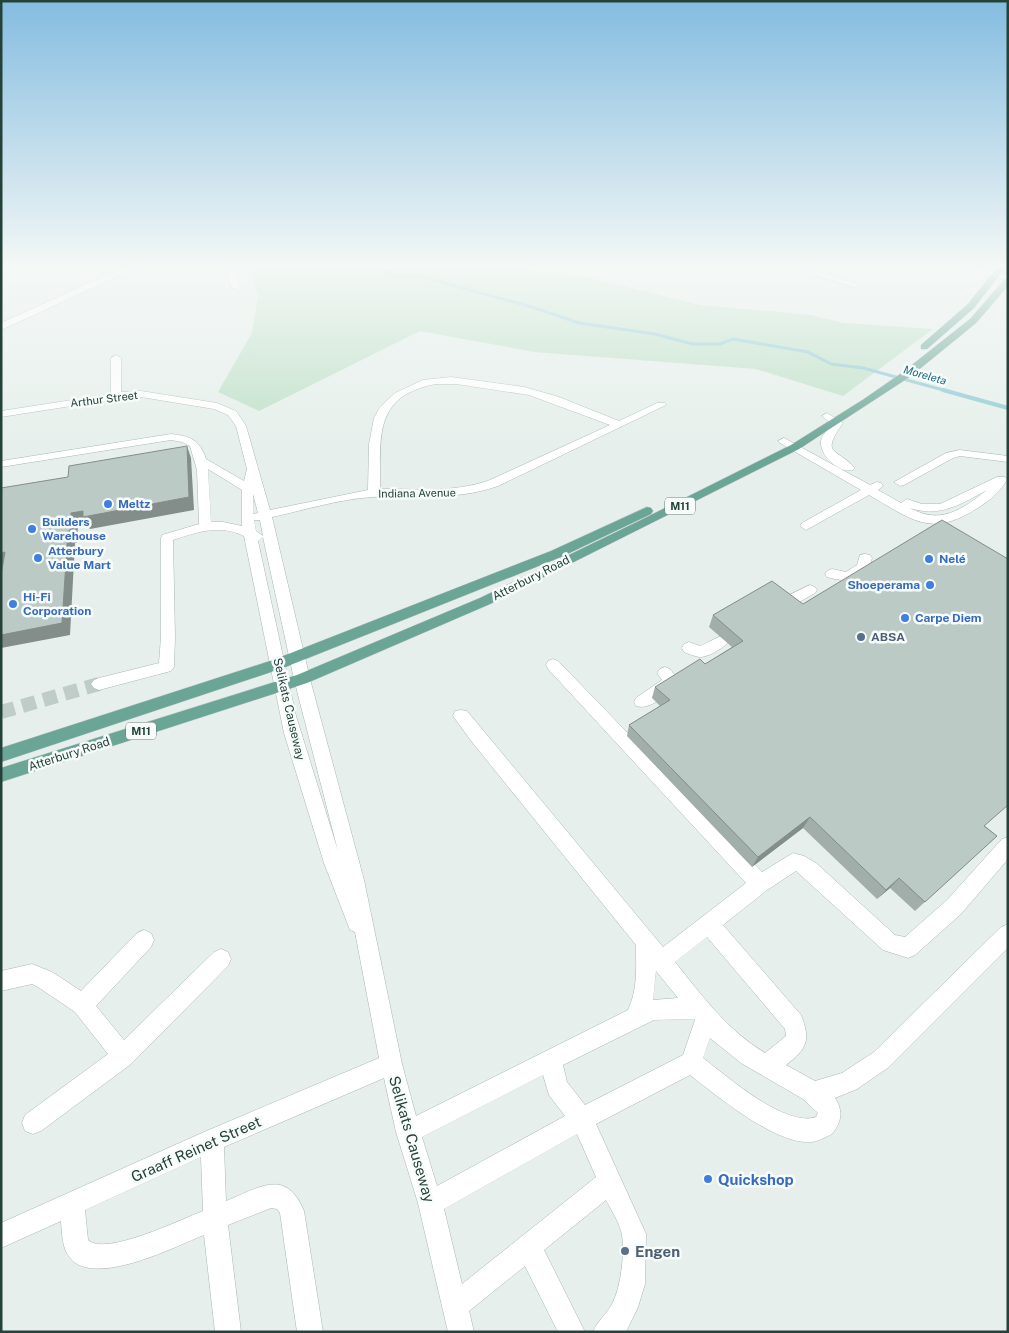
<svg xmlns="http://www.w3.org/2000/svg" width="1009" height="1333" font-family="'Public Sans',sans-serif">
<rect width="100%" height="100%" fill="#e6efeb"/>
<path fill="#bfe0c8" d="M248 265H525L538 273 587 277 700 305 811 315 843 323 933 329 843 396 756 369 534 352 420 331 259 411 218 392 252 333 258 296Z"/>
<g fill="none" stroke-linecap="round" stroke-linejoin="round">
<path stroke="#8ec9d4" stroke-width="3" d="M372 265 396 277H423L532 307 579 323 655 334 692 344H720L733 339 808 352 831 364 863 368 947 391"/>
<path stroke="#8ec9d4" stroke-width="4" d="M943 390 1008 408"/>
<path stroke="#bfccc8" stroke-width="14" stroke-dasharray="14 8" stroke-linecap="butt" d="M1 712 99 684"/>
<defs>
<path id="minor" d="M141 265H156L119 276 1 330V323L113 272Z
M225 265H233L240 288 239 290 232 288Z
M783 265H797L861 285 854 287Z
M943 265H960L1008 275V280Z
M116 355 121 358V392L141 391 217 403 236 411 246 426 270 510 368 490 369 444 374 418 380 407 395 393 423 380 451 377 524 387 559 397 619 421 657 403H665L666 405 498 486C452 502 420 493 373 497 339 499 305 510 272 517L310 679 364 880 402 1064 416 1116 628 1010C638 989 636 967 636 945L472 742 453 716 455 711 461 710 467 711 663 947 746 883 548 669 546 665 548 661 553 659 558 661 762 872 793 853 804 856 816 863 895 935 905 937 947 900 1002 839 1008 837V859L961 914 915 955 908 958 883 950 796 871 767 890 723 925 801 1015C811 1040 807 1049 786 1065L815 1081 842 1073 874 1052 1001 927 1008 924V948L889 1067 857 1089 835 1098C844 1112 841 1122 832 1134 826 1137 817 1142 810 1142 775 1144 717 1096 690 1075L596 1124 646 1234 645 1284 638 1307 626 1332H593C597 1321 607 1314 612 1304 621 1287 625 1253 622 1235 620 1223 611 1210 606 1200L544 1250 585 1332H558L525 1266 469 1311 474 1332H448L418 1203 396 1132 384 1078 224 1147 226 1201C259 1188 286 1167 304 1211L323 1332H297L280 1213 277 1209 271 1208 228 1225 241 1332H215L204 1235C176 1246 95 1288 70 1258 62 1248 62 1234 61 1221L1 1248V1223L204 1132 379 1058 355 932 350 930 324 863 284 733 244 536C221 524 196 532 173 540L175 637 174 667 171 671 99 690 94 688 91 684 94 680 99 678 159 663 161 637V538L162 535 199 524 197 470 190 446 182 442 171 440 1 467V461L171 434C190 436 200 440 206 459L244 481 247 469 236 426 228 415 214 409 141 397 116 399 1 417V411L111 394V358ZM436 384H456L529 395 610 425 490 480C454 493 417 489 380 489 381 438 372 396 436 384ZM208 469 242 490V526L223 522H211ZM253 494 258 513 253 514ZM254 520H260L263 536 256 531ZM263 537 294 679 338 851 296 716 258 541ZM707 937 785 1029 786 1036 765 1053C727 1030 703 997 675 962ZM656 971 678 998 653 1000ZM694 1019 695 1020 683 1055 585 1105 567 1082 563 1065 654 1020ZM710 1038 741 1063 803 1099 818 1113 816 1117C785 1128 727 1076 703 1058ZM543 1075 549 1095 565 1116 437 1186 422 1137ZM577 1134 596 1177 462 1284 444 1209ZM201 1157 203 1211C182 1219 104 1257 88 1240L85 1210Z
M827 413 843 423C820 456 836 447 855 468L853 470C840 474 819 455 821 441 822 435 828 429 832 424L822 416Z
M784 438 870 485 877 482 881 483 883 486 878 490 901 503 907 499 922 504H940L997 477H1005L1007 480C999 493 989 501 976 509 930 538 911 519 869 495L806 530 800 526 802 523 861 490 780 443 778 441ZM987 490C962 510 940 525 910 508 940 518 961 504 987 490Z
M960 450 1008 456V462L960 456 953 458 904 485 900 486 894 482 946 453Z
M865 554 870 555 872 558C866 582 847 583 827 577L825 574 827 571 832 569 846 572 857 565 860 555Z
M810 585 815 587 817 590 815 593 787 609H777L775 605 777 601Z
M723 635 728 636 730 640C726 647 707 658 699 657 694 656 689 654 684 652L682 648 684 644 689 642 700 646Z
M665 667 670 669 678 680C672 692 650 711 636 706L634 702 636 698 662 680 657 673 660 669Z
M144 930 151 933 154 940 151 947 96 1006 124 1040 214 952 221 949 228 952 231 959 228 966 131 1064 41 1131 33 1134 25 1131 22 1123 25 1115 108 1054 75 1012 38 987 32 984 1 991V971L32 964 52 972 81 991 137 933Z"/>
<path id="major" d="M999 265H1007L974 308 927 349H921V345L968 304Z
M1005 279H1008V286L976 323 911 376 799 449 490 604 307 683 1 782V768L297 675 480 598 639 521 791 445 864 399 903 372 970 319Z
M647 507 651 508 653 511 651 514 561 557 283 668 1 762V748L273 660 551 551Z"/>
</defs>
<use href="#minor" stroke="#a8b8b2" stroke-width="1"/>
<use href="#major" stroke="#c2cac8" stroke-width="1"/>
<use href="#minor" fill="#fff" fill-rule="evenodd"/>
<use href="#major" fill="#6aa596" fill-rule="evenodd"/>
</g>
<path fill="#a1aea9" d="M713 615 985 826 997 836 915 911 890 888 877 899 803 828 752 867 627 736 629 725 660 706 652 698 655 687 705 664 732 647 709 627Z"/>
<path fill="#838d89" d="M535 265H544L535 268Z
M187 446 191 458 194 510 90 529 86 524 78 525 77 543H75L70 635 1 648V635L68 531 71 513Z
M5 552 13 564 1 566V553Z
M810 817 803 828 752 867 758 857Z
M899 878 890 888 877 899 886 890Z"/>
<path fill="#bbcac4" stroke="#838d89" d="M187 446 189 497 83 517V511L71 513 70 531H68L62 623 1 635V575L5 552 1 553V488L68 477 69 466Z
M942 520 1008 559V805L984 826 997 836 925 902 899 878 886 890 810 817 758 857 629 725 670 700 655 687 700 659 705 664 743 641 713 615 772 581 803 604Z"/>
<linearGradient id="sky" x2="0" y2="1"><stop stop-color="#84bce0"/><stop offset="0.59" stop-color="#f4f8f6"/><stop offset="1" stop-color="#f4f8f6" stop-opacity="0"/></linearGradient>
<rect width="1009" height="452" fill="url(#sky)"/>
<g fill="#3f7fe0" stroke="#f7fbf9" stroke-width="2">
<circle cx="108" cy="504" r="5"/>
<circle cx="32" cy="529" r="5"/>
<circle cx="38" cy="558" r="5"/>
<circle cx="929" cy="559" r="5"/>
<circle cx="930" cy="585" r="5"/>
<circle cx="13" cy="604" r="5"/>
<circle cx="905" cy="618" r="5"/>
<circle cx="708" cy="1179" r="5"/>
</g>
<g fill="#5c6f8a" stroke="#f7fbf9" stroke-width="2">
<circle cx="861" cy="637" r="5"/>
<circle cx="625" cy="1251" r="5"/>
</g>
<g text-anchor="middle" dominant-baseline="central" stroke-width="5" stroke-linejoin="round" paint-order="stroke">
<g font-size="11" font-style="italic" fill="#1c6f80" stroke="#f7fbf9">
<text transform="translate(925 375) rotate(16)">Moreleta</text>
</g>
<g font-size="11" fill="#24423a" stroke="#f7fbf9">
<text transform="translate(104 399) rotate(-7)">Arthur Street</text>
<text transform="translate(417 493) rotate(-1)">Indiana Avenue</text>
</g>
<g fill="#f7fbf9" stroke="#637a73" stroke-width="1">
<rect x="665" y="497.5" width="30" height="17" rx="4"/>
<rect x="126" y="722.5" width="30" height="17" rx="4"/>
</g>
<g font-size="11" font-weight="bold" fill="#24423a">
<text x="680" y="506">M11</text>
<text x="141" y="731">M11</text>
</g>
<g font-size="12" font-weight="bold" fill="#366cbe" stroke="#f7fbf9" text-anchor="start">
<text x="118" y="504">Meltz</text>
<text x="42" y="522">Builders<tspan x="42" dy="14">Warehouse</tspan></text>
<text x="48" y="551">Atterbury<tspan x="48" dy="14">Value Mart</tspan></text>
<text x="939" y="559">Nelé</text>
<text x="920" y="585" text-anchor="end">Shoeperama</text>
<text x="23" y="597">Hi-Fi<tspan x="23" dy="14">Corporation</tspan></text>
<text x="915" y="618">Carpe Diem</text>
</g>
<g font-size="12" fill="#24423a" stroke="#f7fbf9">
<text transform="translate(531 578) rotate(-27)">Atterbury Road</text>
<text transform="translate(289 709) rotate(77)">Selikats Causeway</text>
<text transform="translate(69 754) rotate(-18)">Atterbury Road</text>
</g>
<g font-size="12" font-weight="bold" fill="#4e5e75" stroke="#f7fbf9" text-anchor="start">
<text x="871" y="637">ABSA</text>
</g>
<g font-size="15" fill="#24423a" stroke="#f7fbf9">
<text transform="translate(412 1139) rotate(74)">Selikats Causeway</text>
<text transform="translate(196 1149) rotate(-24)">Graaff Reinet Street</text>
</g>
<g font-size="15" font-weight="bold" fill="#366cbe" stroke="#f7fbf9" text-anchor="start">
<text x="718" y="1179">Quickshop</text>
</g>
<g font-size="15" font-weight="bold" fill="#4e5e75" stroke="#f7fbf9" text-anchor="start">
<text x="635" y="1251">Engen</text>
</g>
</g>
<rect width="1009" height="1333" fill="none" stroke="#24423a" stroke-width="5"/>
</svg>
